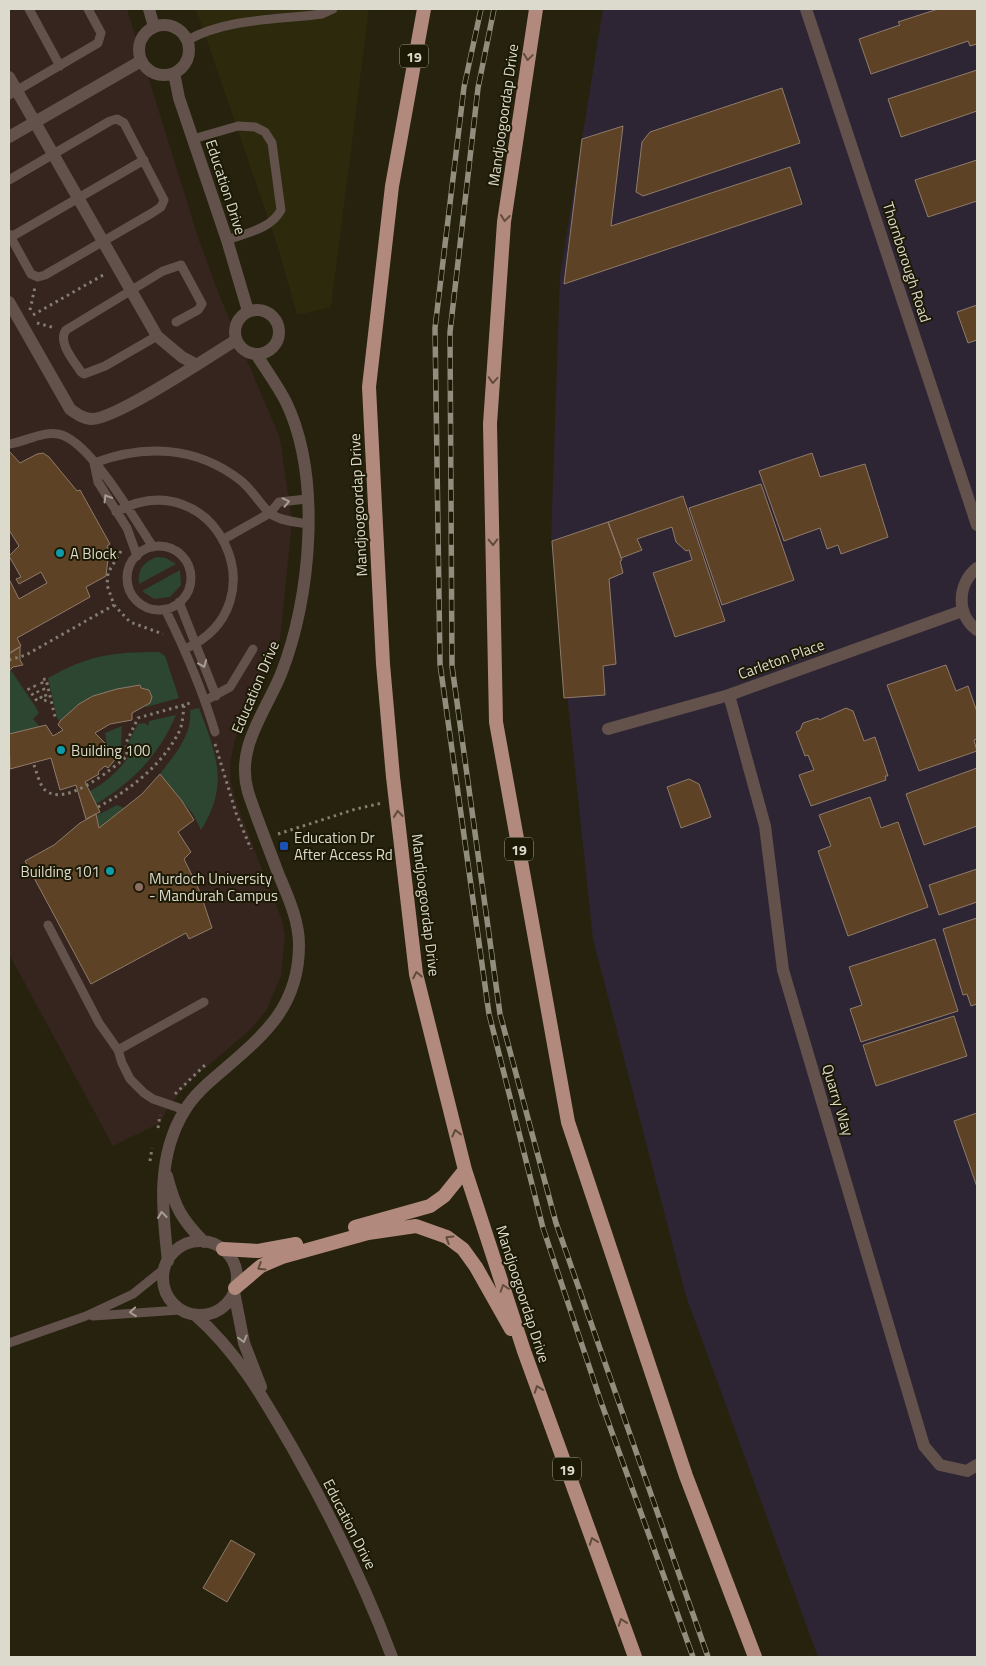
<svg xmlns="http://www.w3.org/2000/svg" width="986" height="1666" font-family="'Titillium Web',sans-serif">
<rect width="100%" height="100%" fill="#26220e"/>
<path fill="#2d290c" d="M196 9H369L331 307 297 315 278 247Z"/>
<path fill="#2e2534" d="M603 9H977V1657H818L686 1296 593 939 551 542 560 276Z"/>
<path fill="#36241e" d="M9 9H127L199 240 220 297 280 438 292 522 280 639 256 696 245 713 234 743 230 765 231 783 236 802 282 920 285 937 281 976 266 1011 251 1029 191 1080 169 1106 160 1123 113 1146 9 954Z"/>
<path fill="#2c4632" d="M157 557 166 558 176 564 139 584C137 570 144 561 157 557Z
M180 570 181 585 170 597 154 599 142 591Z
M159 652 165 656 179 698 146 707 145 704 150 703 152 697 147 689 141 688 140 685C108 690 84 698 60 721L57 718 48 678C89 655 112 652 159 652Z
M10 669 35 706 22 712 35 706 39 713 33 719 40 727 9 734Z
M199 708C216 754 230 784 201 830L193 814 160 774C174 755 193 735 190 710Z
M176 715C159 755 133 782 96 804L90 791C109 781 125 765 135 746L128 743 138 724 145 723 148 726 149 721Z
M122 726 121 748 107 745 105 733Z
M117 805 124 808 99 828 96 816Z"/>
<path fill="#5d4226" stroke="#8e7b6a" d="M938 9H977V44L970 46 968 41 871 74 859 39 900 25 898 22Z
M977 70V111L901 137 888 99Z
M782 88 800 143 643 196 636 192 642 142 650 132Z
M623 126 611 226 790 167 802 204 564 284 582 139Z
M977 160V201L928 217 915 180Z
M977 305V340L968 343 957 312Z
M9 451 20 463 37 454 43 453 49 457 77 491 80 490 110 544 107 546 109 550 106 576 86 587 90 597 17 638 21 646 9 653V579L19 599 47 583 41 572 19 584 16 579 21 577 9 556 19 546 9 530Z
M812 453 820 477 865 464 888 537 841 554 838 545 827 549 820 528 784 541 759 471Z
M761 484 794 580 722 605 689 508Z
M683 496 725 621 675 637 653 573 692 560 689 550 686 551 676 542 672 527 637 539 642 550 621 558 608 522Z
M608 522 622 560 620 561 623 573 609 579 616 664 603 666 605 695 564 698 552 541Z
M20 647V660L23 665 13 667 9 671V654Z
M946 665 956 691 968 686 977 712V739L974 740 977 751 919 771 887 685Z
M140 685 141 688 149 690 152 697 150 703 132 713V720L110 724 95 733 118 756 108 768 105 766 98 772 99 774 85 782 100 812 86 819 76 785 60 790 51 758 10 769 9 734 46 725 53 736 63 730 58 725 60 721 79 704 93 696 117 689Z
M846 708 853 711 864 741 875 737 888 776H885L886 780 811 806 799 775 814 770 808 755 805 756 796 732 800 730 803 723 818 718 819 720Z
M977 768V826L924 845 906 794Z
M160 774 182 801 194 820 178 832 191 852 184 859 200 892 212 928 189 939 186 933 91 984 25 861 54 845 80 823 96 814 99 828 142 794Z
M689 779 699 784 711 817 681 828 667 787Z
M870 797 881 828 898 822 928 907 848 936 818 851 831 846 819 815Z
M977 869V902L939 915 929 885Z
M977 918V1004L971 1006 967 994 963 995 943 929Z
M935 939 958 1011 861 1042 850 1009 862 1005 849 967Z
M954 1016 967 1056 876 1086 863 1045Z
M977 1113V1187L954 1121Z
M231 1540 255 1554 227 1602 203 1588Z"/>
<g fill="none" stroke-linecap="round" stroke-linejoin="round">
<path stroke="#827f6f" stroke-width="3" stroke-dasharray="2.5 4" stroke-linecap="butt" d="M30 310 35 287
M33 315 105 274
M37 323 55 328
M121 551 108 573 107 585 114 605 130 622 163 634
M9 660 26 655 114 605
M34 685 43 701 47 700 41 680 46 679 55 717
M28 688 37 701
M215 744 236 813 251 849
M34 765C37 773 39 784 45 790 65 808 112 769 127 756L126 743 138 718 184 705
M98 807C130 790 162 765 179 732 183 724 183 713 184 705L193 702
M278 834 356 809 382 803
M175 1094 205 1065
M158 1128 160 1115
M150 1161 152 1148"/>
<path stroke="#63524c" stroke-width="9" d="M29 9 60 66
M188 40C227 18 278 20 322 14L333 9
M9 95 98 43 101 33 88 9
M193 139 238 126 255 127 265 132 272 143 281 210C271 229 246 233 227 240
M9 180 110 121 117 119 124 123 164 200 161 207 152 213 45 275 38 277 31 274 9 234
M11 237 144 160
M157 336 105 366 84 374 81 372C74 361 57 342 66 330L163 271 181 265 202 304 198 310 176 322
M9 444C24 442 43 431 58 434 89 439 135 520 153 547
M94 463C144 444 196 446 240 480 252 489 261 506 271 514 281 521 296 522 308 524
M94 463 98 482 127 528 137 556
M116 512C215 458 284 605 185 649
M224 539 270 513 279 502 307 499
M127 578a32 32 0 1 1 64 0a32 32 0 1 1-64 0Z
M179 602 216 696
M165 609C185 649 202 689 215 732
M210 698 230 687 253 649
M48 925 99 1023 118 1050 122 1063 130 1079 144 1093 153 1099 185 1110
M118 1050 204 1002
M93 1316 180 1310
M9 1343 86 1316 133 1294 164 1269"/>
<path stroke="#63524c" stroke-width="12" d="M149 9 154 27
M806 9 977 525
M139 50a25 25 0 1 1 50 0a25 25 0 1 1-50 0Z
M174 73 179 98 227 240 248 311
M9 77 157 336 182 357 197 365
M9 137 141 61
M9 302 70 409C77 414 82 418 91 419 113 421 212 355 236 340
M235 332a22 22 0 1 1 44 0a22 22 0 1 1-44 0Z
M977 568C957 584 956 615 977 630
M729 695 765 826 783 970 924 1446 940 1465 967 1471 977 1465
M608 729 729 695 962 611
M167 1176C175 1207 181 1219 204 1242
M163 1278a37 37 0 1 1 74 0a37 37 0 1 1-74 0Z
M168 1261C162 1210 156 1156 185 1110 194 1095 208 1083 221 1072 264 1035 299 1007 299 945 299 920 288 897 278 873 268 846 257 819 248 792 235 748 265 713 281 674 311 599 322 477 286 402 278 386 266 370 256 354
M234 1292 244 1343 261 1387
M195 1315C237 1351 266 1402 293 1449 331 1516 365 1585 392 1657"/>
<path stroke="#b28a7d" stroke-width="14" d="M424 9 392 186 369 387 383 664 393 777 416 974 465 1170 524 1351 635 1657
M536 9 504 222 490 424 496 722 568 1122 686 1476 755 1657
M355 1227 430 1206 444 1196 465 1170
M223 1249 258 1251 296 1244
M235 1288 261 1266 282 1257 368 1233 416 1226 447 1237 463 1249 476 1267 511 1329"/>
<defs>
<path id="rail" d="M481 9 464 87 435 328 440 664 489 1014 543 1228 601 1402 693 1657
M494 9 478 88 450 332 452 666 500 1014 556 1223 708 1657"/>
</defs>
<use href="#rail" stroke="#918e7e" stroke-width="5.5"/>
<use href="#rail" stroke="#1c1905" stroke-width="4" stroke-dasharray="11" stroke-linecap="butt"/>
</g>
<defs><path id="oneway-chevron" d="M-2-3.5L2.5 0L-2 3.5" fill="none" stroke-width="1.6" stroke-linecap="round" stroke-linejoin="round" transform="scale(1.25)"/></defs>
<g stroke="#604c3b">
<use href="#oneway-chevron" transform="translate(528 57) rotate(98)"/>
<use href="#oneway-chevron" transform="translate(505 218) rotate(97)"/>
<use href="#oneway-chevron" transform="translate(493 380) rotate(94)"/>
<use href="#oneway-chevron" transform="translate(493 542) rotate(89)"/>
<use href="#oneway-chevron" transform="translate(398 814) rotate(-96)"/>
<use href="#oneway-chevron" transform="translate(417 975) rotate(-101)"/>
<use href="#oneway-chevron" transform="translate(456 1133) rotate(-104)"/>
<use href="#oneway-chevron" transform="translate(449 1239) rotate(-148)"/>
<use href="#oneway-chevron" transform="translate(261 1267) rotate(148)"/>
<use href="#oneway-chevron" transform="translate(504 1288) rotate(-108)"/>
<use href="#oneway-chevron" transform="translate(538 1389) rotate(-110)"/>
<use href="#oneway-chevron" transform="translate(593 1541) rotate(-110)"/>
<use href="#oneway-chevron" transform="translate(622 1622) rotate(-110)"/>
</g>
<g stroke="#a69d93">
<use href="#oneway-chevron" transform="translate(107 498) rotate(-121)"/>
<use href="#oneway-chevron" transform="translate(286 502) rotate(-12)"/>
<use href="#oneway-chevron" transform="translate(203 664) rotate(68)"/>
<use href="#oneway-chevron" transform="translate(162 1215) rotate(-96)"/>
<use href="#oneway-chevron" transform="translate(133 1312) rotate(175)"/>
<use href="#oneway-chevron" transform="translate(243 1339) rotate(75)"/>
</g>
<g fill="#0f9aa8" stroke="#1c1905" stroke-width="2">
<circle cx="60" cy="553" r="5"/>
<circle cx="61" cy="750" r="5"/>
<circle cx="110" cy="871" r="5"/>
</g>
<rect fill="#1a4fb4" stroke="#1c1905" stroke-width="2" x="279" y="841" width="10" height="10" rx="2.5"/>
<circle fill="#8d6e63" stroke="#1c1905" stroke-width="2" cx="139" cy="887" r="5"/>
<g text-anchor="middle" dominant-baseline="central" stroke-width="4" stroke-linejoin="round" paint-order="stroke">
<g fill="#1c1905" stroke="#a2a091" stroke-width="1">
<rect x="400" y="44.5" width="28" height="23" rx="4"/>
<rect x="505" y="837.5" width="28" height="23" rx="4"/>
<rect x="553" y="1457.5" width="28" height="23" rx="4"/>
</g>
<g font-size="14" font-weight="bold" fill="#dcdacd">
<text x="414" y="56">19</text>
<text x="519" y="849">19</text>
<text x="567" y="1469">19</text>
</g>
<g font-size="15" fill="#dcdacd" stroke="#1c1905">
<text transform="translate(503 115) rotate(-82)">Mandjoogoordap Drive</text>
<text transform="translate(226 187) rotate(72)">Education Drive</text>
<text transform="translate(907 262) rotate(72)">Thornborough Road</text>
<text transform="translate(358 505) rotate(-93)">Mandjoogoordap Drive</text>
<text transform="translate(781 659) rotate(-20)">Carleton Place</text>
<text transform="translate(255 687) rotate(-67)">Education Drive</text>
<text transform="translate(426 905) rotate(83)">Mandjoogoordap Drive</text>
<text transform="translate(838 1100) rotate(73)">Quarry Way</text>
<text transform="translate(523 1294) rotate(72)">Mandjoogoordap Drive</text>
<text transform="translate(350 1524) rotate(63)">Education Drive</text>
</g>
<g font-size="15" fill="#dcdacd" stroke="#1c1905" text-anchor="start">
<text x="70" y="553">A Block</text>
<text x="71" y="750">Building 100</text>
<text x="294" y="837">Education Dr<tspan x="294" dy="17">After Access Rd</tspan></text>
<text x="100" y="871" text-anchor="end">Building 101</text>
<text x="149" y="878">Murdoch University<tspan x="149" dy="17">- Mandurah Campus</tspan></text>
</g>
</g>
<rect width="986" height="1666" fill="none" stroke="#dcdacd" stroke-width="20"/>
</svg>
